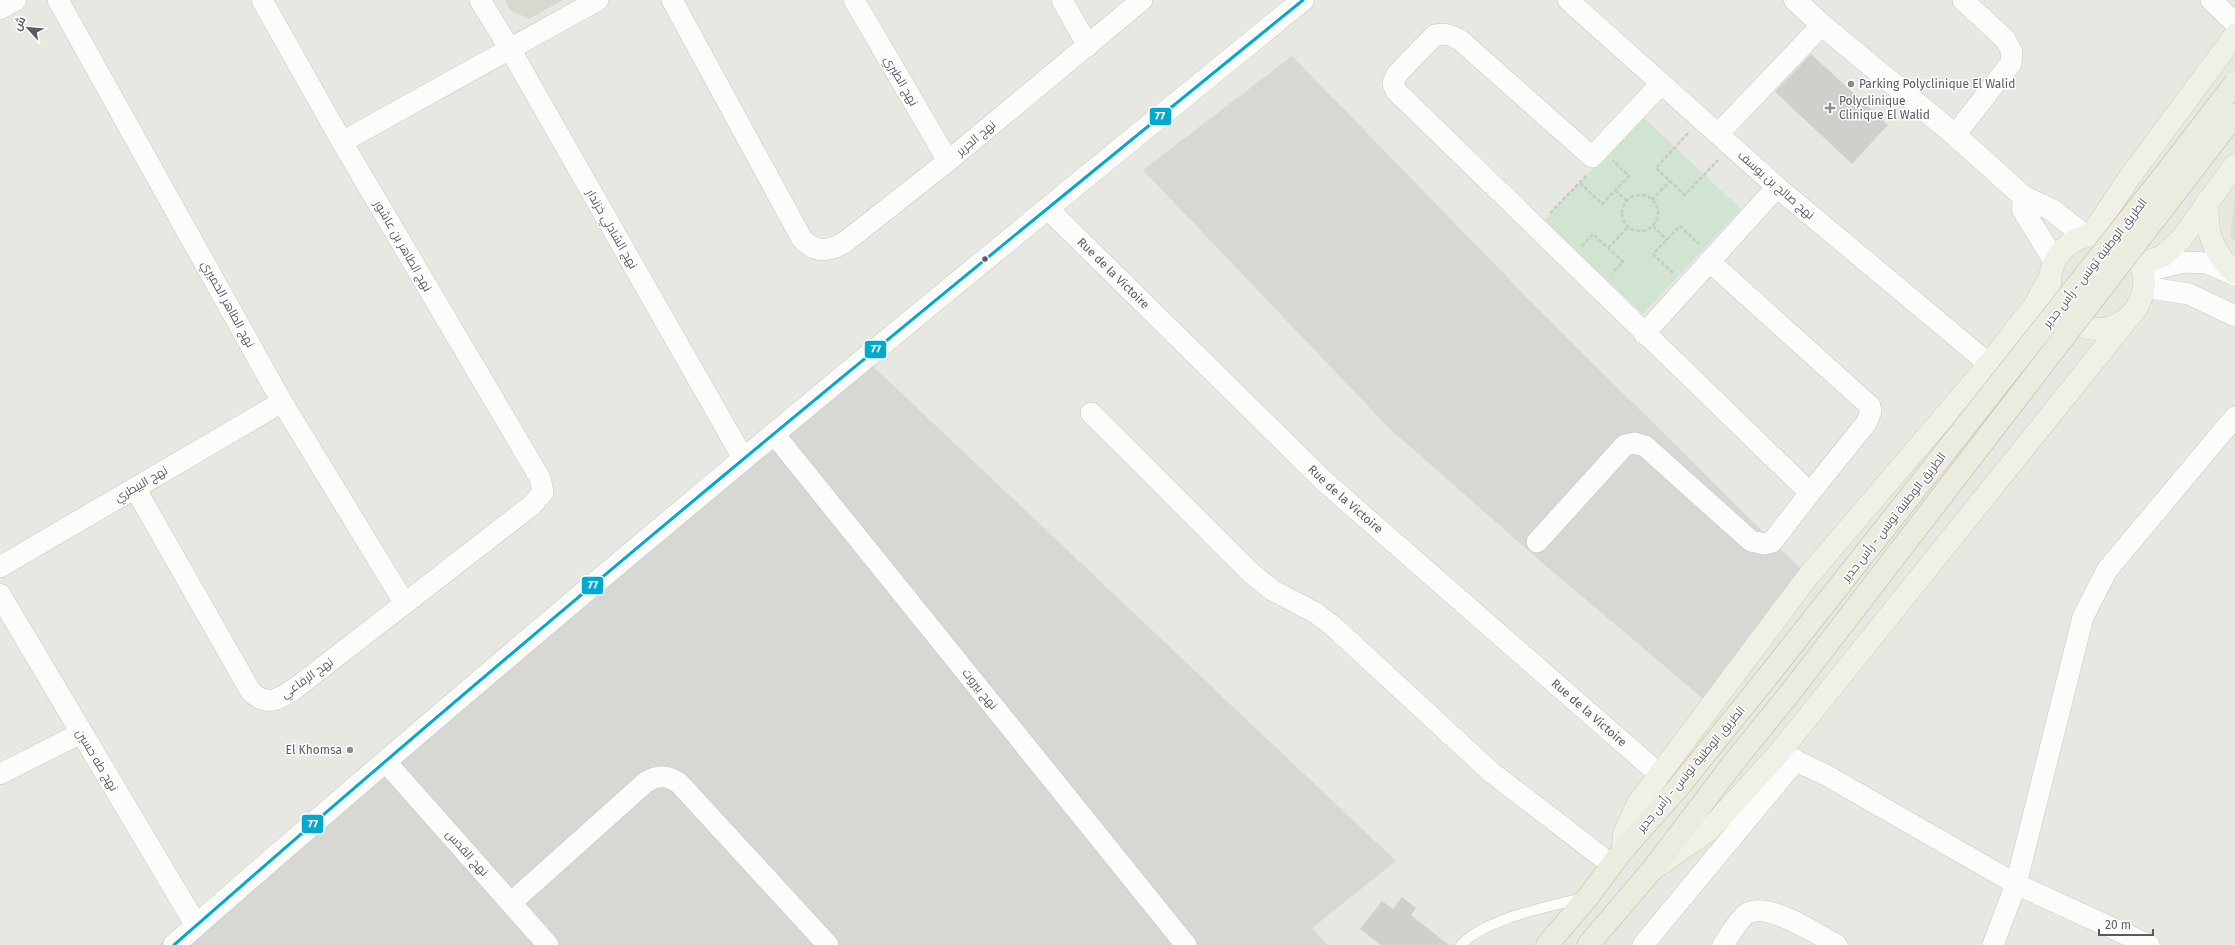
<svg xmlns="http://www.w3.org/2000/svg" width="2235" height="945" font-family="'Fira Sans',Cairo,sans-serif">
<rect width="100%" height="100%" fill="#e8e8e3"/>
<path fill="#d7d7d3" d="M1292 56 1545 316 1803 571 1706 701 1546 566 1390 429 1143 170Z
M859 353 1396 861 1312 928 1327 945H159L726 462Z"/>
<path fill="#d8d8d1" d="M505 0H563L529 19 510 10Z"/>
<path fill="#d1e4d1" d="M1642 116 1741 209 1643 314 1544 221Z
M2235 199V241L2230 237Z"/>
<path fill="#cfcfcc" d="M1811 54 1888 125 1852 164 1775 92Z
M1402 897 1416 908 1411 915 1449 945H1381L1360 929 1382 901 1393 909Z"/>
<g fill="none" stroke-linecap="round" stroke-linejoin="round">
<defs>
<path id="lane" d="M1461 945C1484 919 1548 907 1582 898"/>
<g id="street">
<path d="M58 0 282 402 405 604"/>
<path d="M480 0 510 49 743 458"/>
<path d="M672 0 802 239C815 253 829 252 845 242L948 161 1142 0"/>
<path d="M854 0 948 161"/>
<path d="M1062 0 1088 46"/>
<path d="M1568 0 1777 187 1989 364"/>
<path d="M2211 0 2235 23"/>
<path d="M1661 84 1592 157 1460 40C1451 35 1445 33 1435 35L1397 74 1393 83 1396 91 1810 493 1867 422 1871 411 1870 406 1709 261"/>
<path d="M1718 134 1822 25"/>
<path d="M1955 135 2011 63 2012 52 2005 39 1963 0"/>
<path d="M342 142 598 0"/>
<path id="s1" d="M1047 208 1325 482 1659 774"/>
<path d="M2143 272 2184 262 2207 263 2235 275"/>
<path d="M2144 287 2189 294 2235 316"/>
<path d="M1644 334 1777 187"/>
<path d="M1091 413 1251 573 1272 590 1316 613 1334 627 1491 772 1612 865"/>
<path d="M774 434 1186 945"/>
<path d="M135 488 251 692C269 708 280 698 297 687L532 505 543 492 540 478 342 142 262 0"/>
<path d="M1537 542 1625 445 1635 443 1645 446 1751 541 1765 544 1772 542 1810 493"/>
<path d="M0 567 282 402"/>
<path d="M1779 753 1826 775 2016 884 2149 945"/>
<path d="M385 761 548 945"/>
<path d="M0 774 81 733"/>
<path d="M512 902 646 782C659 775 667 775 679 783L828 945"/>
<path d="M1643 945 1796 760"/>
<path d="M1723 945C1730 935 1736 923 1745 915 1764 898 1818 935 1837 945"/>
<path d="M1993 945 2016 884 2083 617 2107 570 2235 417"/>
</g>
<path id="secondary" d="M1795 0 1822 25 1955 135 2024 197 2052 210 2085 236
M0 8 15 0
M2024 197 2023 210 2054 260
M0 595 196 925
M174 945C542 621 922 310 1303 0"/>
<path id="primary" d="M2208 200C2206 232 2211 250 2235 273
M2050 282a47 47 0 1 1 94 0a47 47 0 1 1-94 0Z
M2091 235 2129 178 2235 35
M2141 264 2163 256 2182 238 2235 165
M1623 850 1624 834 1638 803 1809 575 1989 364 2036 303 2049 279
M1656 867 1708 831 1779 753 2130 316"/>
<path id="highway" d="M1547 945 1588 897 1623 850 1677 789 1768 676
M1588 945 1652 870 1734 762 1790 693"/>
</defs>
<use href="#lane" stroke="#c5c5c3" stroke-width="11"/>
<use href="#street" stroke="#c5c5c3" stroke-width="22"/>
<use href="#secondary" stroke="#c5c5c4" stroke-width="23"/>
<use href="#primary" stroke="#cecab3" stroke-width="23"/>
<use href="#highway" stroke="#bcb594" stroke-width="23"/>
<path stroke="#c6cac9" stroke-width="2.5" stroke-dasharray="4 2" stroke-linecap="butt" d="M1688 133 1656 168 1685 195 1718 160
M1580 183 1602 204 1629 176 1613 161
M1615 190 1627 201
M1622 213a18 18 0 1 1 36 0a18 18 0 1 1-36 0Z
M1652 200 1670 181
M1550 213 1587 175
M1653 226 1667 240
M1582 246 1593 234 1623 262 1612 273
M1608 248 1628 227
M1673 273 1653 254 1680 226 1699 244"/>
<use href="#lane" stroke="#fcfcfb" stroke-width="10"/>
<use href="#street" stroke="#fcfcfb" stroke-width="21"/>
<use href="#secondary" stroke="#fcfcfb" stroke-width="22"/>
<use href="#primary" stroke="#f0f0e6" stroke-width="22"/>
<use href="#highway" stroke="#ecebe0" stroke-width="22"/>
<defs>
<path id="highway-bridge" d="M1768 676 2168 170 2235 83
M1790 693 2235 115"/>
</defs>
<use href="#highway-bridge" stroke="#bcb594" stroke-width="23" stroke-linecap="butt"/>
<use href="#highway-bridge" stroke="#ecebe0" stroke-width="22"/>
<defs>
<path id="bus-1" d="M174 945C542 621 922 310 1303 0"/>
</defs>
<use href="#bus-1" stroke="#fff" stroke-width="6"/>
<use href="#bus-1" stroke="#00a9ce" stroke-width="3"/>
</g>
<g fill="#8b8c8e" stroke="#fff" stroke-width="1.5">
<circle cx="1851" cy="84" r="4"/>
<path d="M1828 102h4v4h4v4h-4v4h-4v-4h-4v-4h4z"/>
<circle cx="350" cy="750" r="4"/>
</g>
<circle fill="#595b60" stroke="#fff" stroke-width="1.5" cx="985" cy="259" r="3.5"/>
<g text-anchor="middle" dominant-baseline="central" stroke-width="3" stroke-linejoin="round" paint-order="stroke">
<g font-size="12" fill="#595b60" stroke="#fff">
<text transform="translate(901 81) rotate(60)">نهج الطبري</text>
<text transform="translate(976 138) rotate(-40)">نهج الجرير</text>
<text transform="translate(1776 185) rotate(41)">نهج صالح بن يوسف</text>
<text transform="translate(612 229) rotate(60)">نهج الشادلي خزندار</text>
<text transform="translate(403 246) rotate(60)">نهج الطاهر بن عاشور</text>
<text transform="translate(2095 263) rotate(-52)">الطريق الوطنية تونس - رأس جدير</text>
<text stroke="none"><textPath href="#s1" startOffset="93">Rue de la Victoire</textPath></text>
<text transform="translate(228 304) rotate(61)">نهج الطاهر الخميري</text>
<text transform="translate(141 484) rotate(-30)">نهج البيطري</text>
<text stroke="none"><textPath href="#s1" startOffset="417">Rue de la Victoire</textPath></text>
<text transform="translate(1894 517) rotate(-52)">الطريق الوطنية تونس - رأس جدير</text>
<text transform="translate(307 678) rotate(-35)">نهج الرفاعي</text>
<text transform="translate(980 689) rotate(51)">نهج بيروت</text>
<text stroke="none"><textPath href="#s1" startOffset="741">Rue de la Victoire</textPath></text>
<text transform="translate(97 760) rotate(59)">نهج طه حسين</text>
<text transform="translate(1691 769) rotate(-50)">الطريق الوطنية تونس - رأس جدير</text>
<text transform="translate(467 853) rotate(48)">نهج القدس</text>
</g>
<g font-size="12" fill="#595b60" stroke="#fff" text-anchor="start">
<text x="1859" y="84">Parking Polyclinique El Walid</text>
<text x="1839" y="101">Polyclinique<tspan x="1839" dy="14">Clinique El Walid</tspan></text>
<text x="342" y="750" text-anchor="end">El Khomsa</text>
</g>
</g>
<g stroke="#fff" stroke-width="1.5">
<rect x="1149" y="107" width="23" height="19" rx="4" fill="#00a9ce"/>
<rect x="864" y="340" width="23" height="19" rx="4" fill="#00a9ce"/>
<rect x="581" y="576" width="23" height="19" rx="4" fill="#00a9ce"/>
<rect x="301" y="814" width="23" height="20" rx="4" fill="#00a9ce"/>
</g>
<g font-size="11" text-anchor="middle" font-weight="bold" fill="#fff">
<text x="1160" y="120">77</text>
<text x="876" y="353">77</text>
<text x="593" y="589">77</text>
<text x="313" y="828">77</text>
</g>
<g transform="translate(28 28) rotate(297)" stroke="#ffffff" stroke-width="3" paint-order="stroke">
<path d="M0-3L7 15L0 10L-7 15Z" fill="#595b60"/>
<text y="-6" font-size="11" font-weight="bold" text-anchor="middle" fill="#595b60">ش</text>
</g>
<path d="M2099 929v6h54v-6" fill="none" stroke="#595b60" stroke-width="2"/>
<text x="2105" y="929" font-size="12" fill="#595b60" stroke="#ffffff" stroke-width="3" paint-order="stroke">20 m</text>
</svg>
